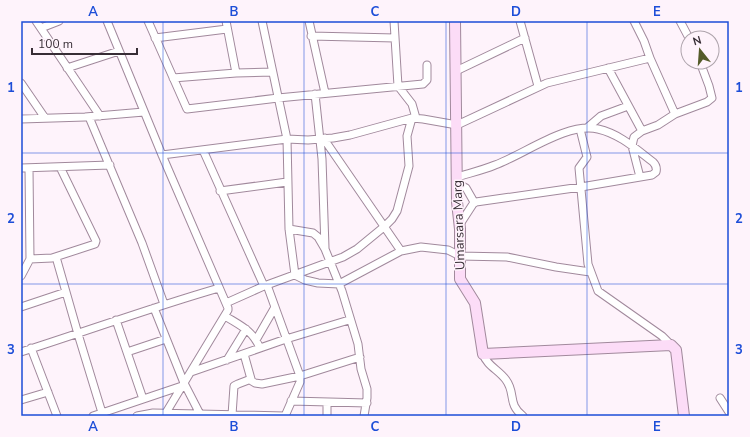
<svg xmlns="http://www.w3.org/2000/svg" width="750" height="437" font-family="'Nunito Sans',sans-serif">
<rect width="100%" height="100%" fill="#fef3fb"/>
<g fill="none" stroke-linecap="round" stroke-linejoin="round">
<defs>
<path id="street" d="M36 21 100 116
M107 21 162 155 228 308V310L164 416
M148 21 187 109 278 98 423 84 427 80V65
M226 21 236 73
M262 21 287 139 289 229 295 275
M309 21 325 93
M394 21 398 86 412 104 416 118
M520 21 538 86
M634 21 644 41 650 58
M680 21 689 38
M41 28 59 21
M311 36 395 38
M155 38 227 29
M67 68 119 51
M608 68 642 131
M456 71 525 38
M173 78 236 73 272 72
M21 83 45 118
M315 94 322 159 325 248
M89 117 142 243 164 304
M21 119 85 117 144 112
M587 128 601 116 628 106
M580 129 587 157 579 168 588 264 598 291 662 336 670 344
M325 138 326 142 401 251
M203 150 264 286
M162 155 287 139 308 140 333 138 350 135 412 118 423 119 457 125 547 83 650 58 675 114
M21 168 110 165
M457 177C470 173 483 170 495 165 525 154 567 122 598 129 620 134 636 149 653 162 656 165 657 168 656 172L652 175 581 187 476 202 473 204 460 224
M640 177 632 146 634 137 642 131 658 125 675 114 707 102 712 98 709 86 700 62
M457 183 466 188 474 202
M220 191 287 182
M289 229 313 233 318 237 325 249 342 291 358 344 361 369 367 389V398L364 416
M56 257 78 334 103 416
M30 259 52 258 95 244 96 241 60 167
M295 275 305 280 318 283 339 284 401 251 421 247 448 250 460 256 507 257 556 267 590 272
M21 276 30 259 29 168
M267 285 300 376V382L285 416
M226 303 264 286 343 257 357 249 385 226 392 219 397 211 409 166 407 136 412 118
M21 307 66 292
M154 308 184 383 200 414
M225 316C241 326 252 330 260 348
M116 320 143 399
M256 340 275 307
M31 348 57 416
M21 352C87 331 153 307 219 288
M127 352 166 339
M483 354C487 366 499 370 506 380 516 393 507 404 523 416
M227 360 246 329
M191 372 286 339 349 320
M250 380 255 383 262 384 300 376 360 357
M720 398 729 412
M21 400 48 392
M291 401 367 403
M232 415 234 386 238 384 251 379 244 354
M93 416 182 386
M137 416 153 413 285 416
M327 416V402"/>
<path id="secondary" d="M455 21 457 202 460 229V279L475 303 483 354 671 345 676 350 684 416"/>
</defs>
<use href="#street" stroke="#a1899c" stroke-width="9"/>
<use href="#secondary" stroke="#a1899c" stroke-width="12"/>
<use href="#street" stroke="#fff" stroke-width="7"/>
<use href="#secondary" stroke="#fcdcf7" stroke-width="10"/>
</g>
<path fill="none" stroke="#1d4ed8" stroke-width="1" stroke-opacity="0.55" d="M163 21V416M304 21V416M446 21V416M587 21V416M21 153H729M21 284H729"/>
<g text-anchor="middle" dominant-baseline="central" stroke-width="3" stroke-linejoin="round" paint-order="stroke">
<g font-size="13" fill="#372d35" stroke="#fef3fb">
<text transform="translate(459 225) rotate(-92)">Umarsara Marg</text>
</g>
</g>
<rect width="750" height="437" fill="none" stroke="#fef3fb" stroke-width="44"/>
<g transform="translate(700 50) rotate(343)"><circle r="19" fill="#fef3fb" stroke="#aea4ac"/>
<path d="M0-3L7 15L0 10L-7 15Z" fill="#545b29"/>
<text y="-6" font-size="11" font-weight="bold" text-anchor="middle" fill="#372d35">N</text>
</g>
<path d="M32 48v6h105v-6" fill="none" stroke="#372d35" stroke-width="2"/>
<text x="38" y="48" font-size="12" fill="#372d35" stroke="#fef3fb" stroke-width="3" paint-order="stroke">100 m</text>
<rect x="22" y="22" width="706" height="393" fill="none" stroke="#1d4ed8" stroke-width="1.5"/>
<g font-size="13" text-anchor="middle" font-weight="bold" fill="#1d4ed8">
<text x="93" y="16">A</text>
<text x="234" y="16">B</text>
<text x="375" y="16">C</text>
<text x="516" y="16">D</text>
<text x="657" y="16">E</text>
<text x="11" y="92">1</text>
<text x="739" y="92">1</text>
<text x="11" y="223">2</text>
<text x="739" y="223">2</text>
<text x="11" y="354">3</text>
<text x="739" y="354">3</text>
<text x="93" y="431">A</text>
<text x="234" y="431">B</text>
<text x="375" y="431">C</text>
<text x="516" y="431">D</text>
<text x="657" y="431">E</text>
</g>
</svg>
